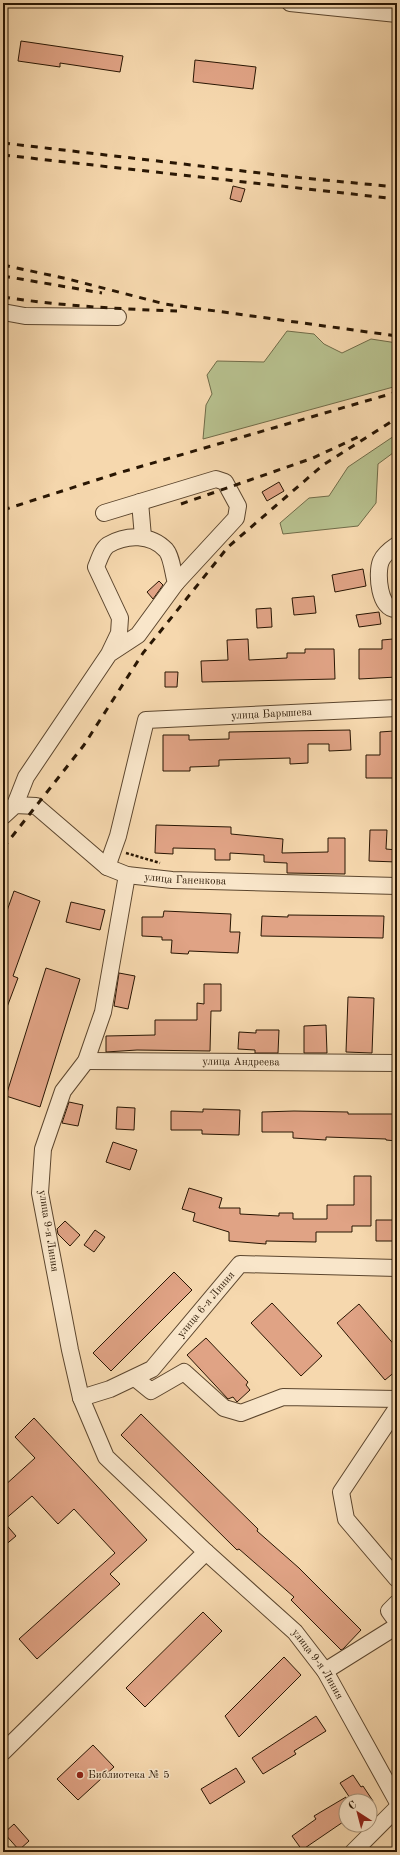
<svg xmlns="http://www.w3.org/2000/svg" width="400" height="1855" font-family="'Old Standard TT',serif">
<rect width="100%" height="100%" fill="#f6d8ae"/>
<filter id="stains"><feTurbulence type="fractalNoise" baseFrequency=".005" numOctaves="4"/><feColorMatrix values="0 0 0 0 .2 0 0 0 0 .09 0 0 0 0 .02 0 0 0 .5 -.17"/></filter>
<radialGradient id="worn" r=".72"><stop offset=".6" stop-color="#630" stop-opacity="0"/><stop offset="1" stop-color="#630" stop-opacity=".3"/></radialGradient>
<path fill="#b7c08e" stroke="#706b48" d="M287 331 314 334 324 344 342 353 371 339 397 343V386L203 439 206 405 212 394 207 375 217 361 264 362Z
M397 434V450L378 464 376 503 358 526 283 534 280 523 309 498 329 496 348 467Z"/>
<path fill="#e0a385" stroke="#291603" d="M21 41 123 56 120 72 60 63V67L18 61Z
M195 60 256 67 253 89 193 82Z
M233 186 245 189 241 202 230 199Z
M279 482 284 491 267 501 262 492Z
M363 569 366 586 335 592 332 575Z
M159 581 163 585 153 599 147 592Z
M314 596 316 613 294 615 292 598Z
M271 608 272 627 257 628 256 609Z
M379 612 381 624 359 627 356 615Z
M248 639 249 660 287 658V653H305V649H334L335 679 202 682 201 661 228 660 227 640Z
M393 639 394 648H397V677L359 679V649H382V640Z
M165 672H178L177 687H165Z
M350 730 351 750 329 751V744H308V763L290 764V758L219 760V766L190 767V771H163V735H189V740L229 739V732Z
M394 731V778H366V755H380V732Z
M156 825 231 827V834L283 839 282 853 328 852V838H345V874L287 873V863L264 862V855L230 853V860H215V849L173 848V854L155 853Z
M370 830H387L386 849 397 850V862L369 861Z
M14 891 40 901 13 976 18 978 4 1015 3 922Z
M71 902 105 910 100 930 66 922Z
M164 911 231 914 230 932H240L238 953 189 951 188 954 171 953 172 940H162V937L142 936V917H163Z
M288 915 384 916 383 938 261 936 262 916 288 917Z
M46 968 80 979 40 1107 6 1096Z
M119 973 135 976 128 1009 114 1006Z
M204 984H221V1011H211L210 1051 137 1050 106 1052V1036L155 1035V1020H197V1003L204 1004Z
M348 997 374 998 372 1053 346 1052Z
M326 1025 327 1053H304V1026Z
M256 1030H279L278 1053H255V1050L238 1049 239 1032 256 1033Z
M69 1102 83 1105 78 1126 62 1123Z
M117 1107 135 1108 134 1130 116 1129Z
M203 1109 240 1110 239 1135 202 1134V1130H171V1111L203 1112Z
M294 1111 348 1112V1114H397V1141L386 1140V1139L326 1137V1140L293 1138V1132H262V1112Z
M113 1142 137 1150 130 1170 106 1162Z
M354 1176H371V1226H352V1232H316V1242L266 1241V1244L229 1241V1232L193 1221 195 1213 182 1209 189 1188 222 1198 219 1208H240V1214L279 1216V1213H293V1219H327V1205H354Z
M376 1220H396V1241H376Z
M65 1221 80 1235 70 1246 58 1234 57 1229Z
M95 1230 105 1237 94 1252 84 1245Z
M174 1272 192 1290 111 1371 93 1353Z
M272 1303 322 1356 301 1376 251 1323Z
M359 1304 397 1348V1370L385 1380 337 1323Z
M206 1338 248 1382 246 1385 250 1390 237 1402 233 1397 228 1399 187 1355Z
M141 1414 258 1529 257 1531 299 1568 361 1630 343 1649 341 1650 291 1600 294 1597 239 1549 237 1550 121 1435Z
M34 1418 147 1540 110 1574 120 1584 37 1659 19 1639 115 1553 74 1509 58 1524 32 1496 3 1521 16 1536 3 1547V1487L35 1458 15 1437Z
M203 1612 222 1631 145 1707 126 1688Z
M284 1657 301 1675 239 1737 225 1716Z
M316 1716 326 1731 294 1751 296 1754 263 1774 252 1758Z
M93 1745 114 1767 78 1800 57 1779Z
M236 1768 245 1782 210 1804 201 1789Z
M353 1775 361 1787 363 1786 373 1801H352L340 1783Z
M346 1797V1820L302 1850 292 1836 316 1819 314 1816Z
M14 1824 29 1841 19 1850 4 1833Z"/>
<g fill="none" stroke-linecap="round" stroke-linejoin="round">
<defs>
<g id="minor">
<path d="M290 3 397 14"/>
<path d="M3 312 25 316 118 317"/>
<path d="M140 502 143 537"/>
<path d="M104 513 216 479 225 482 238 506 236 518 176 583"/>
<path d="M397 545C391 549 384 554 381 561 376 573 379 611 397 609"/>
<path d="M15 805 26 777 109 654 138 635 176 583C173 574 172 557 166 550 151 534 127 534 108 545 102 549 99 560 96 567L120 618 119 633 109 654"/>
<path id="s1" d="M3 816 15 805 36 806 107 867 127 875 172 880 397 886"/>
<path id="s2" d="M107 867 118 836 146 720 397 708"/>
<path id="s3" d="M86 1061 397 1063"/>
<path d="M135 1378 151 1391 184 1372 224 1408 241 1413 283 1397 397 1399"/>
<path id="s4" d="M81 1398 110 1389 152 1369 240 1264 397 1268"/>
<path d="M397 1408 341 1492 346 1519 397 1579"/>
<path id="s5" d="M206 1552 295 1632 325 1671 397 1801"/>
<path d="M397 1603 389 1611 397 1622"/>
<path d="M325 1671 397 1626"/>
<path d="M3 1752 206 1552 106 1457 81 1398 70 1350 40 1193 43 1149 63 1091 86 1061 103 1012 127 875"/>
<path d="M353 1852 397 1808"/>
</g>
</defs>
<use href="#minor" stroke="#5c462e" stroke-width="18"/>
<path stroke="#291603" stroke-width="2.5" stroke-dasharray="3 2" stroke-linecap="butt" d="M126 853 160 863"/>
<use href="#minor" stroke="#f9e6ca" stroke-width="16"/>
<path stroke="#291603" stroke-width="3" stroke-dasharray="7 7" stroke-linecap="butt" d="M3 143 303 178 397 187
M3 155 397 199
M3 265 68 279 165 304 397 336
M3 276 102 293
M3 297C61 306 119 309 177 311
M181 504 313 458 360 436
M3 510 115 474 397 392
M3 848 84 745 143 653 228 547 323 465 397 418"/>
</g>
<circle fill="#8f2418" stroke="#f9e6ca" stroke-width="1.5" cx="80" cy="1775" r="4"/>
<g text-anchor="middle" dominant-baseline="central" stroke-width="3" stroke-linejoin="round" paint-order="stroke">
<g font-size="11" fill="#291603" stroke="#f9e6ca">
<text stroke="none"><textPath href="#s2" startOffset="278">улица Барышева</textPath></text>
<text stroke="none"><textPath href="#s1" startOffset="211">улица Ганенкова</textPath></text>
<text stroke="none"><textPath href="#s3" startOffset="155">улица Андреева</textPath></text>
<text transform="translate(48 1231) rotate(81)">улица 9-я Линия</text>
<text stroke="none"><textPath href="#s4" startOffset="161">улица 6-я Линия</textPath></text>
<text stroke="none"><textPath href="#s5" startOffset="159">улица 9-я Линия</textPath></text>
</g>
<g font-size="11" fill="#291603" stroke="#f9e6ca" text-anchor="start">
<text x="88" y="1775">Библиотека № 5</text>
</g>
</g>
<rect width="400" height="1855" fill="none" stroke="#f6d8ae" stroke-width="16"/>
<rect x="4" y="4" width="392" height="1847" fill="none" stroke="#291603" stroke-width="2"/>
<rect x="8" y="8" width="384" height="1839" fill="none" stroke="#291603"/>
<g transform="translate(358 1813) rotate(324)"><circle r="19" fill="#f9e6ca" stroke="#a6937a"/>
<path d="M0-3L7 15L0 10L-7 15Z" fill="#8f2418"/>
<text y="-6" font-size="11" font-weight="bold" text-anchor="middle" fill="#291603">С</text>
</g>
<rect width="100%" height="100%" filter="url(#stains)"/>
<rect width="100%" height="100%" fill="url(#worn)"/>
</svg>
